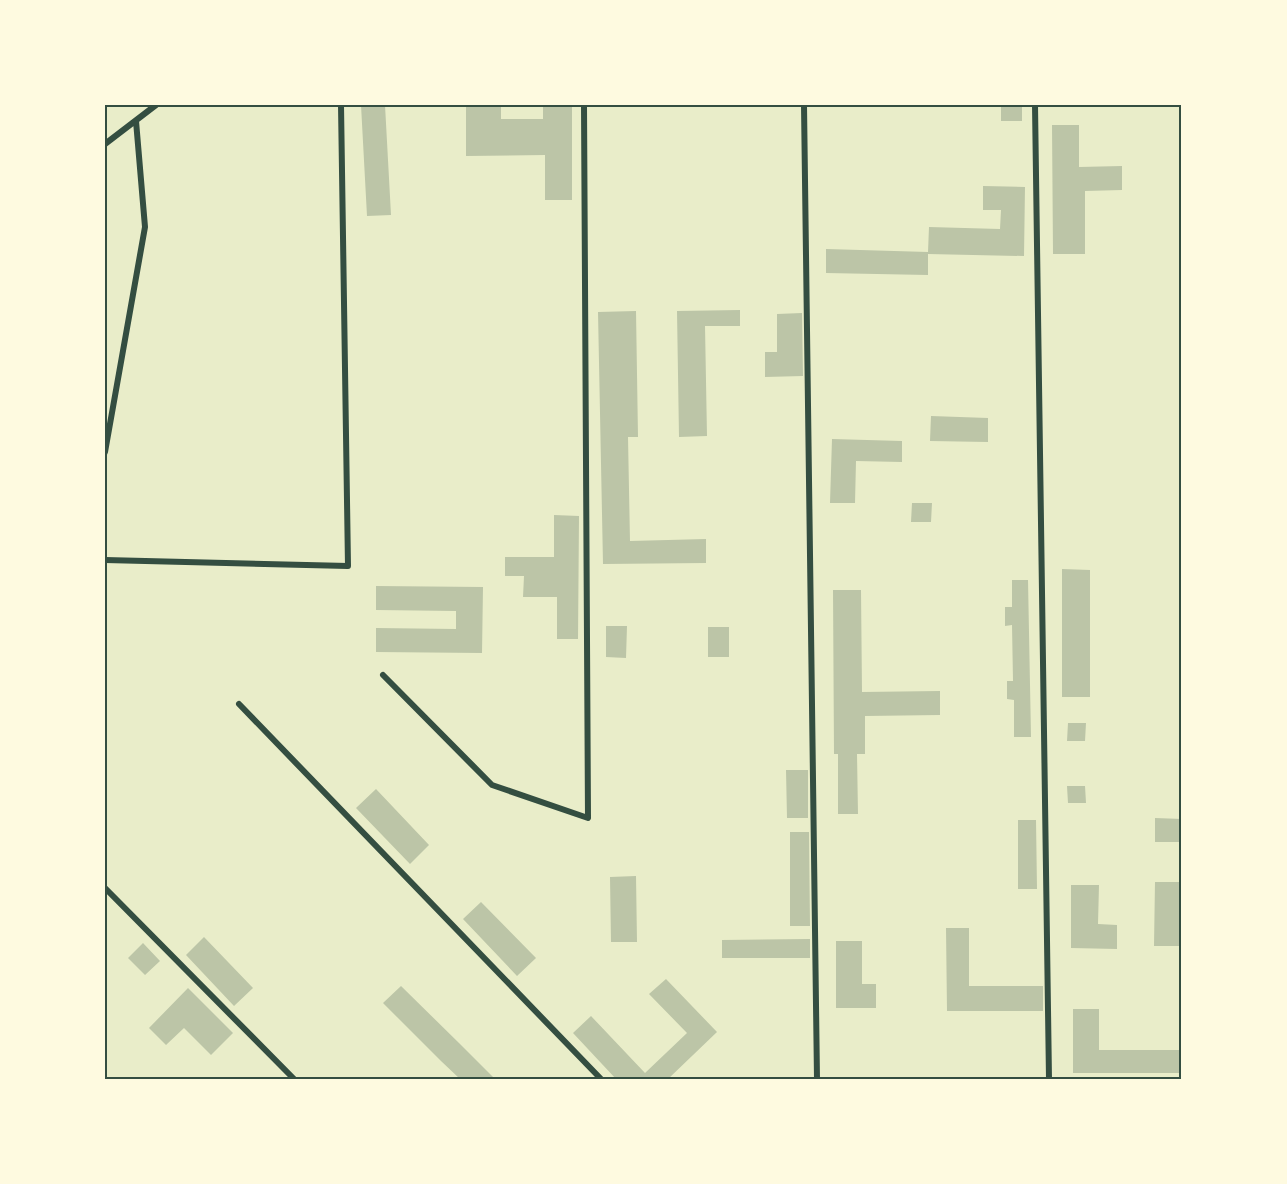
<svg xmlns="http://www.w3.org/2000/svg" width="1287" height="1184" font-family="Raleway,sans-serif">
<rect width="100%" height="100%" fill="#e9edc9"/>
<path fill="#bcc5a7" d="M361 105H385L391 215 367 216Z
M466 105H501V119H543V105H572V200H545V155L466 156Z
M1001 105H1022V121H1001Z
M1052 125H1079V167L1122 166V190L1085 191V254H1053Z
M983 186 1025 187 1024 256 928 254V275L826 273V249L928 252 929 227 1000 229 1001 210H983Z
M740 310V326H705L707 436 679 437 677 311Z
M636 311 638 437H628L630 541 706 539V563L603 564 598 312Z
M802 313 803 376 765 377V352H777V314Z
M931 416 988 418V442L930 441Z
M832 439 902 441V462L856 461 855 503H830Z
M912 503H932L931 522H911Z
M554 515 579 516 578 639H557V597H523L524 576H505V557H554Z
M1062 569 1090 570V697H1062Z
M1012 580H1028L1031 737H1014V700L1007 699V681H1013L1012 625 1005 626V607H1012Z
M376 586 483 587 482 653 376 652V628L456 629V611L376 610Z
M833 590H861L862 692 940 691V715L865 716V754H857L858 814H838V754H834Z
M606 626H627L626 658 606 657Z
M708 627H729V657H708Z
M1068 723H1086L1085 741H1067Z
M786 770H808V818H787Z
M1067 786H1085L1086 803H1068Z
M376 789 429 845 410 864 356 808Z
M1155 818 1182 819V842H1155Z
M1018 820H1036L1037 889H1018Z
M790 832H809L810 926H790Z
M636 876 637 942H611L610 877Z
M1155 882H1182L1181 946H1154Z
M1071 885H1099L1098 924 1117 925V949L1071 948Z
M481 902 536 958 517 976 463 919Z
M946 928H969V986H1043V1011H947Z
M204 937 253 988 234 1006 186 955Z
M810 939V958H722V940Z
M836 941H862V984H876V1008H836Z
M143 943 160 961 145 975 128 958Z
M666 979 717 1032 668 1079H616L573 1033 591 1016 645 1073 687 1033 649 994Z
M401 986 459 1043 495 1079H460L441 1061 383 1003Z
M188 988 233 1033 211 1055 184 1028 166 1045 149 1028Z
M1073 1009H1099V1050H1179V1073H1073Z"/>
<g fill="none" stroke-linecap="round" stroke-linejoin="round">
<path stroke="#344e41" stroke-width="6" d="M804 105 817 1079
M1035 105 1049 1079
M105 144 156 105
M105 452 145 227 136 121
M105 560 348 566 341 105
M383 675 492 785 588 818 584 105
M239 704 601 1079
M105 888 294 1079"/>
</g>
<rect width="1287" height="1184" fill="none" stroke="#fefae0" stroke-width="213"/>
<rect x="106" y="106" width="1074" height="972" fill="none" stroke="#344e41" stroke-width="2"/>
</svg>
